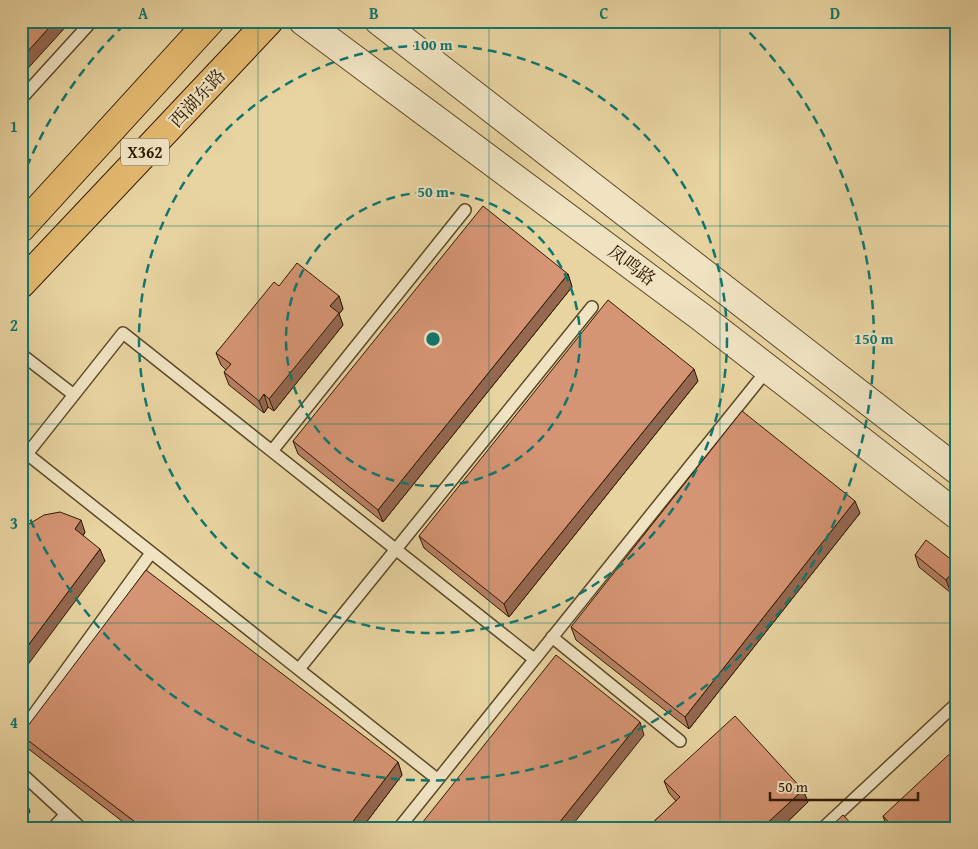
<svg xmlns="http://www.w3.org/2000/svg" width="978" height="849" font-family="'Gentium Book Plus','Noto Serif SC',serif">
<rect width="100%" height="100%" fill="#e8d4a1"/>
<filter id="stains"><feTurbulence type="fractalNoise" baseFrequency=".004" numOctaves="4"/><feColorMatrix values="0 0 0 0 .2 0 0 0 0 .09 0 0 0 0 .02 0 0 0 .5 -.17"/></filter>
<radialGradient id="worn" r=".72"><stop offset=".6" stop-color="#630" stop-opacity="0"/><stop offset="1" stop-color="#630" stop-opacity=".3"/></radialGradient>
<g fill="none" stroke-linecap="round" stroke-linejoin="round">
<defs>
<path id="service" d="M21 99 92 21
M21 354 74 395
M272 451 465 210
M552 637 680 741
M299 669 592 307
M21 732 151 553
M21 773 81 828
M437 779 27 454 123 333 534 659
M53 828 66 814
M399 828 768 369
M823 828 957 703"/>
<path id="tertiary" d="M303 21 701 317 957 515
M379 21 957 470"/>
<path id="primary" d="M21 228 210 21
M21 284 269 21"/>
</defs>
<use href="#service" stroke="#5d4828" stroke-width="14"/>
<use href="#tertiary" stroke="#5d4828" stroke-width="30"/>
<use href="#primary" stroke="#2f1900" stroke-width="30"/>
<use href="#service" stroke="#f0e3c2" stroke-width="11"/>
<use href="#tertiary" stroke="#f0e3c2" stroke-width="28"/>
<use href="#primary" stroke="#e4ba70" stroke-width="28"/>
</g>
<path fill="#b77f63" stroke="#2f1900" d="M568 274 572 287 383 522 298 454 293 441Z
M279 286 339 296 343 309 339 314 343 325 274 411 268 407 264 413 229 385 224 372 226 370 221 365 216 353Z
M698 381 509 617 424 548 419 536Z
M860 513 689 729 576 640 571 627Z
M21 532H85L83 536 105 561 24 546 21 539Z
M915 555 957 564 951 593 919 567Z
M21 735 398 762 402 775 362 828H131L26 747Z
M664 781 803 790 808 802 781 828H647L676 801 669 793Z
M883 816 957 828H887Z"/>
<path fill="#956850" stroke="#2f1900" d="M55 21H71L21 76V59Z
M568 274 572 287 383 522 378 510Z
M339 296 343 309 339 314 343 325 274 411 269 399 330 306Z
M694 369 698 381 509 617 504 604Z
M264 394 268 407 264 413 259 401Z
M855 501 860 513 689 729 685 717Z
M81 520 85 532 79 542 75 529Z
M100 549 105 561 21 674V655Z
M957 567V585L951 593 946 580Z
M640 722 644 735 570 828H555Z
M398 762 402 775 362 828H348Z
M803 790 808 802 781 828H762Z
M26 800 30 812 21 822V804Z
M957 823V828H951Z"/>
<path fill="#d59473" stroke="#2f1900" d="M21 21H55L21 59Z
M483 206 568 274 378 510 293 441Z
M297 263 339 296 330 306 339 313 269 399 264 394 259 401 224 372 231 364 216 353 274 282 279 286Z
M608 300 694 369 504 604 419 536Z
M742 411 855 501 685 717 571 627Z
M60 512 81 520 75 529 100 549 21 655V549L28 540 21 535V532L29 524 44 515Z
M926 540 957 564V567L946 580 915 555Z
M146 570 398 762 348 828H143L21 735Z
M556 655 640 722 555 828H418Z
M735 716 803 790 762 828H647L680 797 664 781Z
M957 747V823L951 828H894L883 816Z
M21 796 26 800 21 804Z
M843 815 855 828H829Z
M58 822 64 828H53Z"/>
<path fill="none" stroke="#0f766e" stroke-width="1" stroke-opacity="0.55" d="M258 21V828M489 21V828M720 21V828M21 226H957M21 424H957M21 623H957"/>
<g fill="none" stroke="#0f766e" stroke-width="2.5" stroke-dasharray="9 6">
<circle cx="433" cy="339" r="147"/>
<circle cx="433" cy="339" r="294"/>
<path d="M21 181A441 441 0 0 1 127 22M739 22A441 441 0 1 1 21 497"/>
</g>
<g text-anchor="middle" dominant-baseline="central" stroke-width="4.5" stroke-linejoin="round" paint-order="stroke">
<rect fill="#f0e3c2" stroke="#69563a" stroke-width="1" x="121" y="138.5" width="48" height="27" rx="4"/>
<g font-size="16" font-weight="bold" fill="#2f1900">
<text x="145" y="152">X362</text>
</g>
<g font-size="18" fill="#2f1900" stroke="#f0e3c2">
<text transform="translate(197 98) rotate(-47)">西湖东路</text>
<text transform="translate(632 265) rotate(37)">凤鸣路</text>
</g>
</g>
<circle cx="433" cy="339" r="8" fill="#0f766e" stroke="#f0e3c2" stroke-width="2.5"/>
<g font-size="15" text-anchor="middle" font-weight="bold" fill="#0f766e" stroke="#f0e3c2" stroke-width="4.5" stroke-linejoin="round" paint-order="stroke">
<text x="433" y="50">100 m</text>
<text x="433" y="197">50 m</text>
<text x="874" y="344">150 m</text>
</g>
<rect width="978" height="849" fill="none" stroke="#e8d4a1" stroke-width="55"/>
<path d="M770 792v8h148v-8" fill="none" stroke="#2f1900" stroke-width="2.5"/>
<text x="778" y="792" font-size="15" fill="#2f1900" stroke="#f0e3c2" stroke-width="4" paint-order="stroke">50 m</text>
<rect x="28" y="28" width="922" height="794" fill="none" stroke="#0f766e" stroke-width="2"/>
<g font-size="16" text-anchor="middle" font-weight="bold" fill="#0f766e">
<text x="143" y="19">A</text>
<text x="374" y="19">B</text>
<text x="604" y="19">C</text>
<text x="835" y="19">D</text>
<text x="14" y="132">1</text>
<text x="14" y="331">2</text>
<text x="14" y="529">3</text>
<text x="14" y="728">4</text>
</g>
<rect width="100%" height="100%" filter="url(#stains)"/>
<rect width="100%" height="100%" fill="url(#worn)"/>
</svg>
